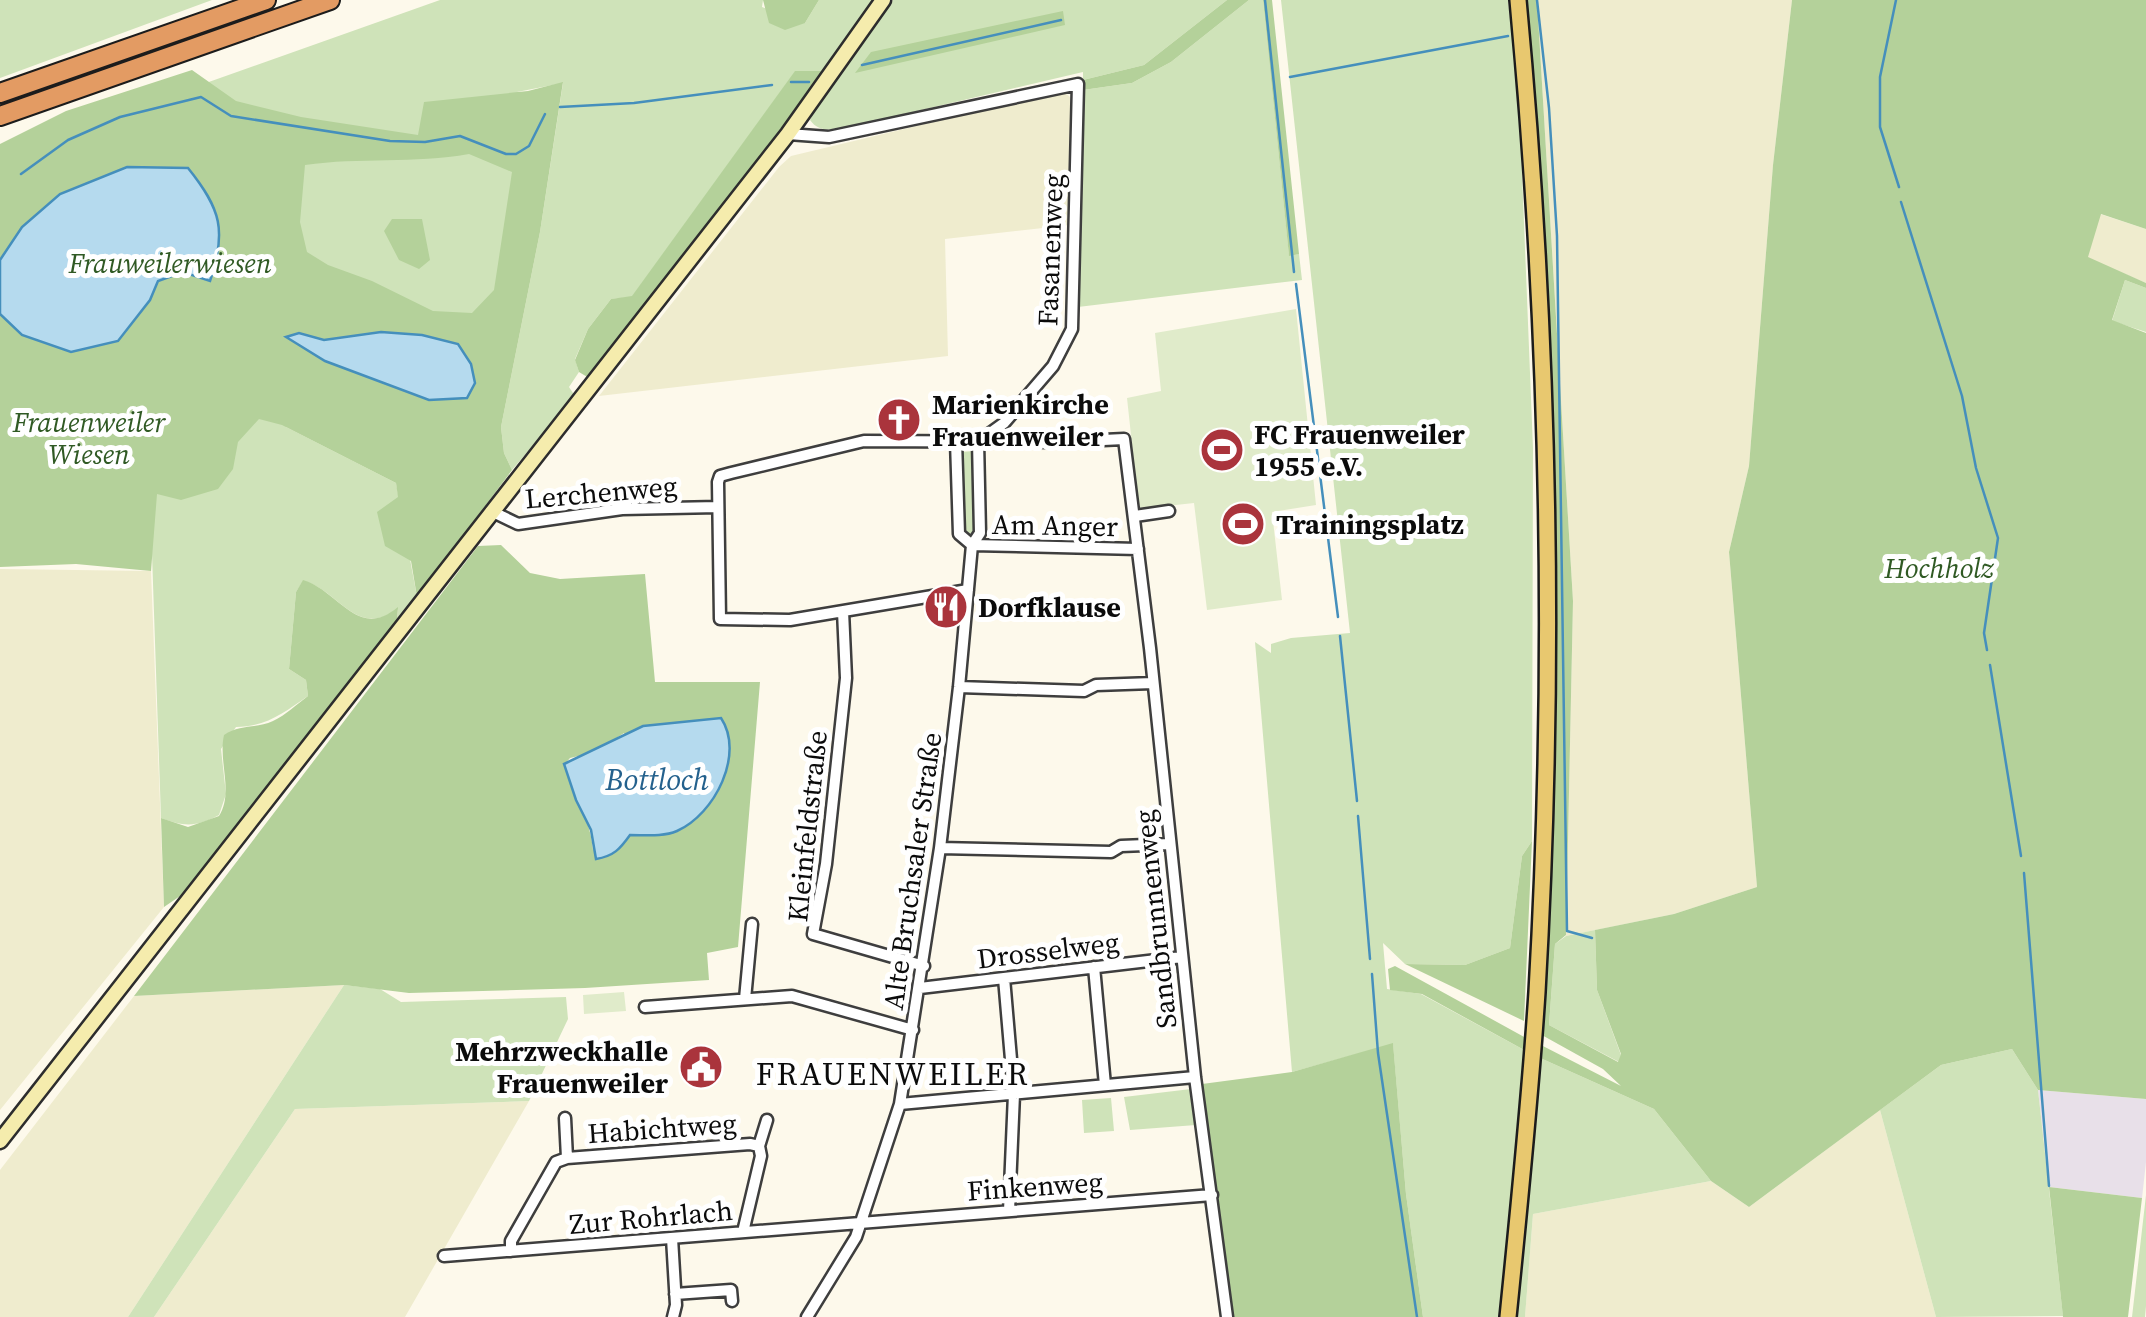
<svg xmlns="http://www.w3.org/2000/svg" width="2146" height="1317" font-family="'Source Serif 4',serif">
<rect width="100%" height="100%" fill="#fdf9eb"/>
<path fill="#e8e0e9" d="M2038 1090 2146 1099V1162L2142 1198 2049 1187Z"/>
<path fill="#efecce" d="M1537 0H1792L1773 165 1749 466 1729 552 1757 887 1674 914 1566 936 1573 601Z
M1063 91 1070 97V225L945 239 948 356 599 396 779 167 791 156Z
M2100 214 2146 229V283L2087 258Z
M0 569 151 571 164 907 0 1110Z
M344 985 128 1317H0V1170L134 996Z
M529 1101 405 1317H154L295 1109Z
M1880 1110 1936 1317H1525L1533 1214 1711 1181 1749 1207Z"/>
<path fill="#cfe3b9" d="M0 0H212L0 78Z
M440 0H763L762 7 805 23 819 0H877L827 71 795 72 632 297 611 299 588 329 575 359 579 372 569 387 575 396 512 470 504 453 501 427 540 232 563 83 517 92H546L495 386 286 427 396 483 417 597 397 622 398 609C355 639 340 590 303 581L296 592 289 669 306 680 308 696C283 713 268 726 236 727L221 749 226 794 219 815C197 827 184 827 161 818L152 554 0 551V156Z
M893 0H1227L1144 65 1083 80V72L849 127C834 129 820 134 810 120L814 112Z
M1249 0H1263L1289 255 1299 254 1302 280 1078 307 1083 90 1132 83 1171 62Z
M1281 0H1508L1519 98 1533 448 1532 841 1522 856 1510 948 1465 965 1405 964 1383 943 1387 989 1421 994 1526 1051 1500 1317H1423L1406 1194 1393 1044 1292 1072 1255 642 1271 653V644L1291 638 1350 633Z
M2125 280 2146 288V332L2112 321Z
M974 451 977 533 963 534 961 452Z
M1595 930 1597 990 1621 1055 1619 1062 1549 1025 1555 944 1566 936Z
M344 985 380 989 401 1002 566 997 568 1019 529 1101 295 1109 154 1317H128Z
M2012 1049 2038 1090 2063 1316 1936 1317 1880 1110 1941 1065Z
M1538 1057 1654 1109 1711 1181 1533 1214 1525 1317H1514Z
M1191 1089 1196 1125 1130 1130 1124 1097Z
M1111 1098 1114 1131 1084 1133 1082 1100Z
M2146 1195V1306L2145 1317H2132Z"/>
<path fill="#b4d19a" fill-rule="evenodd" d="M763 0H819L805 23 785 30 769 23Z
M1227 0H1249L1171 62 1132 83 1083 90V80L1144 65Z
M1263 0H1272L1299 254 1289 256Z
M1526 0H1537L1573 601 1566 935 1555 944 1549 1025 1618 1062 1621 1054 1597 990 1595 930 1674 914 1757 887 1729 552 1749 466 1773 165 1792 0H2146V229L2101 214 2088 257 2146 283V288L2125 280 2112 320 2146 333V1099L2038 1090 2012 1049 1941 1065 1749 1207 1711 1181 1654 1109 1538 1057 1539 1044 1621 1086 1603 1069 1540 1034C1564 690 1559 344 1526 0Z
M1063 11 1065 25 855 73 871 52Z
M192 70 236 101 301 117 418 135 424 102 528 91 563 82 540 232 501 427 504 453 512 470 417 597 411 561 385 546 377 512 398 497 396 483 282 425 259 419 238 442 233 469 218 489 181 500 157 494 151 571 76 564 0 567V314L22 335 150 300 158 281 219 254 22 227 0 260V144L66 111ZM469 154 512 172 494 290 472 313 433 311 372 281 328 265 307 252 300 222 305 165C360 157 414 164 469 154ZM299 333 324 340 422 335 458 344 471 364 467 398 429 400 383 380Z
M795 71H827L589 378 579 372 575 360 588 329 611 299 632 296Z
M392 219H422L430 260 419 269 399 260 384 231Z
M501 545 530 573 560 579 645 574 655 682H760L738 947 707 953 709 980 585 988 409 993 344 985 134 996 478 546ZM624 733 665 835H630L593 850C591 820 573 793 564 765L570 758 595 752Z
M303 580C340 591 357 641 398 607L397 622 183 894 164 907 161 818 188 827 219 816C234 792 218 762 224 735 240 724 256 729 273 721 286 715 297 704 308 696L306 680 289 669 296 592Z
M1532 841 1524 1021 1405 964 1465 965 1510 948 1522 856Z
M1395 966 1528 1039 1526 1051 1422 994 1390 990 1388 969Z
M1393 1043 1406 1194 1423 1317H1233L1202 1084 1292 1072Z
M2049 1187 2142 1198 2128 1317H2063Z"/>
<path fill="#e0ebca" d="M1296 309 1316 505 1272 512 1282 600 1207 610 1194 503 1139 509 1127 398 1161 391 1155 333Z
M624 992 626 1011 584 1014 583 995Z"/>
<path fill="#b5daee" stroke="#458fbc" stroke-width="2.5" d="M127 167 188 168C221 209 227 231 210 281L183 272 158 281 150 300 118 341 71 352 22 335 0 314V260L22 227 60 194Z
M381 332 422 335 458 344 471 364 475 383 467 398 429 400 325 361 286 337 299 333 324 340Z
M721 718C745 754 715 814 677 831 663 837 646 835 630 835 620 849 614 856 596 859L591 830 576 800 564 764 643 726Z"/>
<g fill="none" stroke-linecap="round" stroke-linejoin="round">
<path stroke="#458fbc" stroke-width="2.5" d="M1265 0 1294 272
M1537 0 1549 108 1557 236 1567 931 1592 938
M1896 0 1880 77V127L1899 187
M862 65 1061 20
M1290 77 1508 36
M791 82H809
M560 107 634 103 772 85
M21 174 68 140 120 117 201 97 231 116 390 141 425 142 460 136 506 154H516L529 146 545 114
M1901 202 1962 396 1976 468 1998 538 1984 633 1987 650
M1296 284 1338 617
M1340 636 1357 801
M1990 665 2021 856
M1358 816 1370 959
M2024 873 2049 1186
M1372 974 1378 1053 1417 1317"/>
<defs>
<path id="street" d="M788 134 829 137 1078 84 1072 329 1053 366 1004 423 979 441
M956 441 959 534 972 545
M491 511 518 524 622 509 718 507
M1135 516 1169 511
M972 545 1138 549
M968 590 790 620 720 619 718 482 720 476 731 473 864 441 1062 442 1124 439 1150 648 1195 1077 1227 1317
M843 611 846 678 826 864 813 934 924 966
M959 687 1084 691 1096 685 1153 683
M940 848 1111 852 1121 846 1170 844
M1094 967 1105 1085
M1004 978 1014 1094 1009 1211
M920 988 1182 957
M745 999 752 924
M645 1007 792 996 913 1030
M900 1104 1195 1077
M565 1118 567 1158
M759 1146 767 1120
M672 1238 676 1305 673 1317
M511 1251V1241L556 1162 567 1158 750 1144 759 1146 761 1156 743 1232
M444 1256 1212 1195
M675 1294 731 1290 732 1301
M807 1317 856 1237 900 1104 940 848 959 687 972 545 980 533 978 441"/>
<path id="secondary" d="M0 1141 788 134 883 0"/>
<path id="primary" d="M1508 1317C1519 1209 1530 1101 1537 992 1556 662 1549 329 1518 0"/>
<path id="highway" d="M0 93 266 0
M0 116 330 0"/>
</defs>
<use href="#street" stroke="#3e3e3e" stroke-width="15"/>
<use href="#secondary" stroke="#2d2d2d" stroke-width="19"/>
<use href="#primary" stroke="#1c1c1c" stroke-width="20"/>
<use href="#highway" stroke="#1c1c1c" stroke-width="22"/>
<use href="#street" stroke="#fff" stroke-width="10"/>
<use href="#secondary" stroke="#f5ecad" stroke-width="14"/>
<use href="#primary" stroke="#e8c86f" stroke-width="15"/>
<use href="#highway" stroke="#e39b63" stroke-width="18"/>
</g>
<defs>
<symbol id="church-disc" viewBox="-11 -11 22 22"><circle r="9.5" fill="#aa343c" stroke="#fff"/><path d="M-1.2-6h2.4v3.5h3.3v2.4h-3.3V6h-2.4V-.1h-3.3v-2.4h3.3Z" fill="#fff"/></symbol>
<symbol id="stadium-disc" viewBox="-11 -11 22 22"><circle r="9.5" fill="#aa343c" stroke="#fff"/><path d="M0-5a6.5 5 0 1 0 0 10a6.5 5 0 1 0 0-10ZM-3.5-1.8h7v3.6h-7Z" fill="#fff"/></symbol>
<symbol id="restaurant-disc" viewBox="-11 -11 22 22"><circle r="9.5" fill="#aa343c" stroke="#fff"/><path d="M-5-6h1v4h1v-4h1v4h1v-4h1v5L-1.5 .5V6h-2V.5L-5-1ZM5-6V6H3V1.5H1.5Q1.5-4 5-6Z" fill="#fff"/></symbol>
<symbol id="civic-disc" viewBox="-11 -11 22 22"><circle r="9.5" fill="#aa343c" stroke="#fff"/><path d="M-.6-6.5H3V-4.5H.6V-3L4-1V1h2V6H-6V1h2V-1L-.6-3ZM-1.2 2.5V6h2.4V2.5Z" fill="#fff"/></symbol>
</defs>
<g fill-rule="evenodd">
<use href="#church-disc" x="874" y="395" width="50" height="50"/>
<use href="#stadium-disc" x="1197" y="425" width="50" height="50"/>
<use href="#stadium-disc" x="1218" y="499" width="50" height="50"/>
<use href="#restaurant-disc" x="921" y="582" width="50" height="50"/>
<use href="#civic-disc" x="676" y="1042" width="50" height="50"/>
</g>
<g text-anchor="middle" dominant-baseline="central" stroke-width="10" stroke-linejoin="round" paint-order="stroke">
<g font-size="28" fill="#0b0b0b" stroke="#fff">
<text transform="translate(1050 250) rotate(-88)">Fasanenweg</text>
<text transform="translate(601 492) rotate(-5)">Lerchenweg</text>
<text transform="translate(1055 525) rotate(1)">Am Anger</text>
<text transform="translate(807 826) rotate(-84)">Kleinfeldstraße</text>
<text transform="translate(912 871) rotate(-82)">Alte Bruchsaler Straße</text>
<text transform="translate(1155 919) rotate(-96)">Sandbrunnenweg</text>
<text transform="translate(1048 950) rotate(-7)">Drosselweg</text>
<text transform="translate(662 1128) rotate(-4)">Habichtweg</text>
<text transform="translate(1035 1186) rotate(-4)">Finkenweg</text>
<text transform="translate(651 1217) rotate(-5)">Zur Rohrlach</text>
</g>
<g font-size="28" font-style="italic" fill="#305a24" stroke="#fff">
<text x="170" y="263">Frauweilerwiesen</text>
<text x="89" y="422">Frauenweiler<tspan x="89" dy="32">Wiesen</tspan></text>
<text x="1939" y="568">Hochholz</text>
</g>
<g font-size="28" font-weight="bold" fill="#0b0b0b" stroke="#fff" text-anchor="start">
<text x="932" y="404">Marienkirche<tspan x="932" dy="32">Frauenweiler</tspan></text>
<text x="1254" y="434">FC Frauenweiler<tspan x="1254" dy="32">1955 e.V.</tspan></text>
<text x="1276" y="524">Trainingsplatz</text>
<text x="978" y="607">Dorfklause</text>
<text x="668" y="1051" text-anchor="end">Mehrzweckhalle<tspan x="668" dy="32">Frauenweiler</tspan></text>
</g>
<g font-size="30" font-style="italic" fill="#24618d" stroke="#fff">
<text x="657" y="779">Bottloch</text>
</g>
<g font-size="32" letter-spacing="2.5" fill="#0b0b0b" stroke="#fff">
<text x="893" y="1074">FRAUENWEILER</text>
</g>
</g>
</svg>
